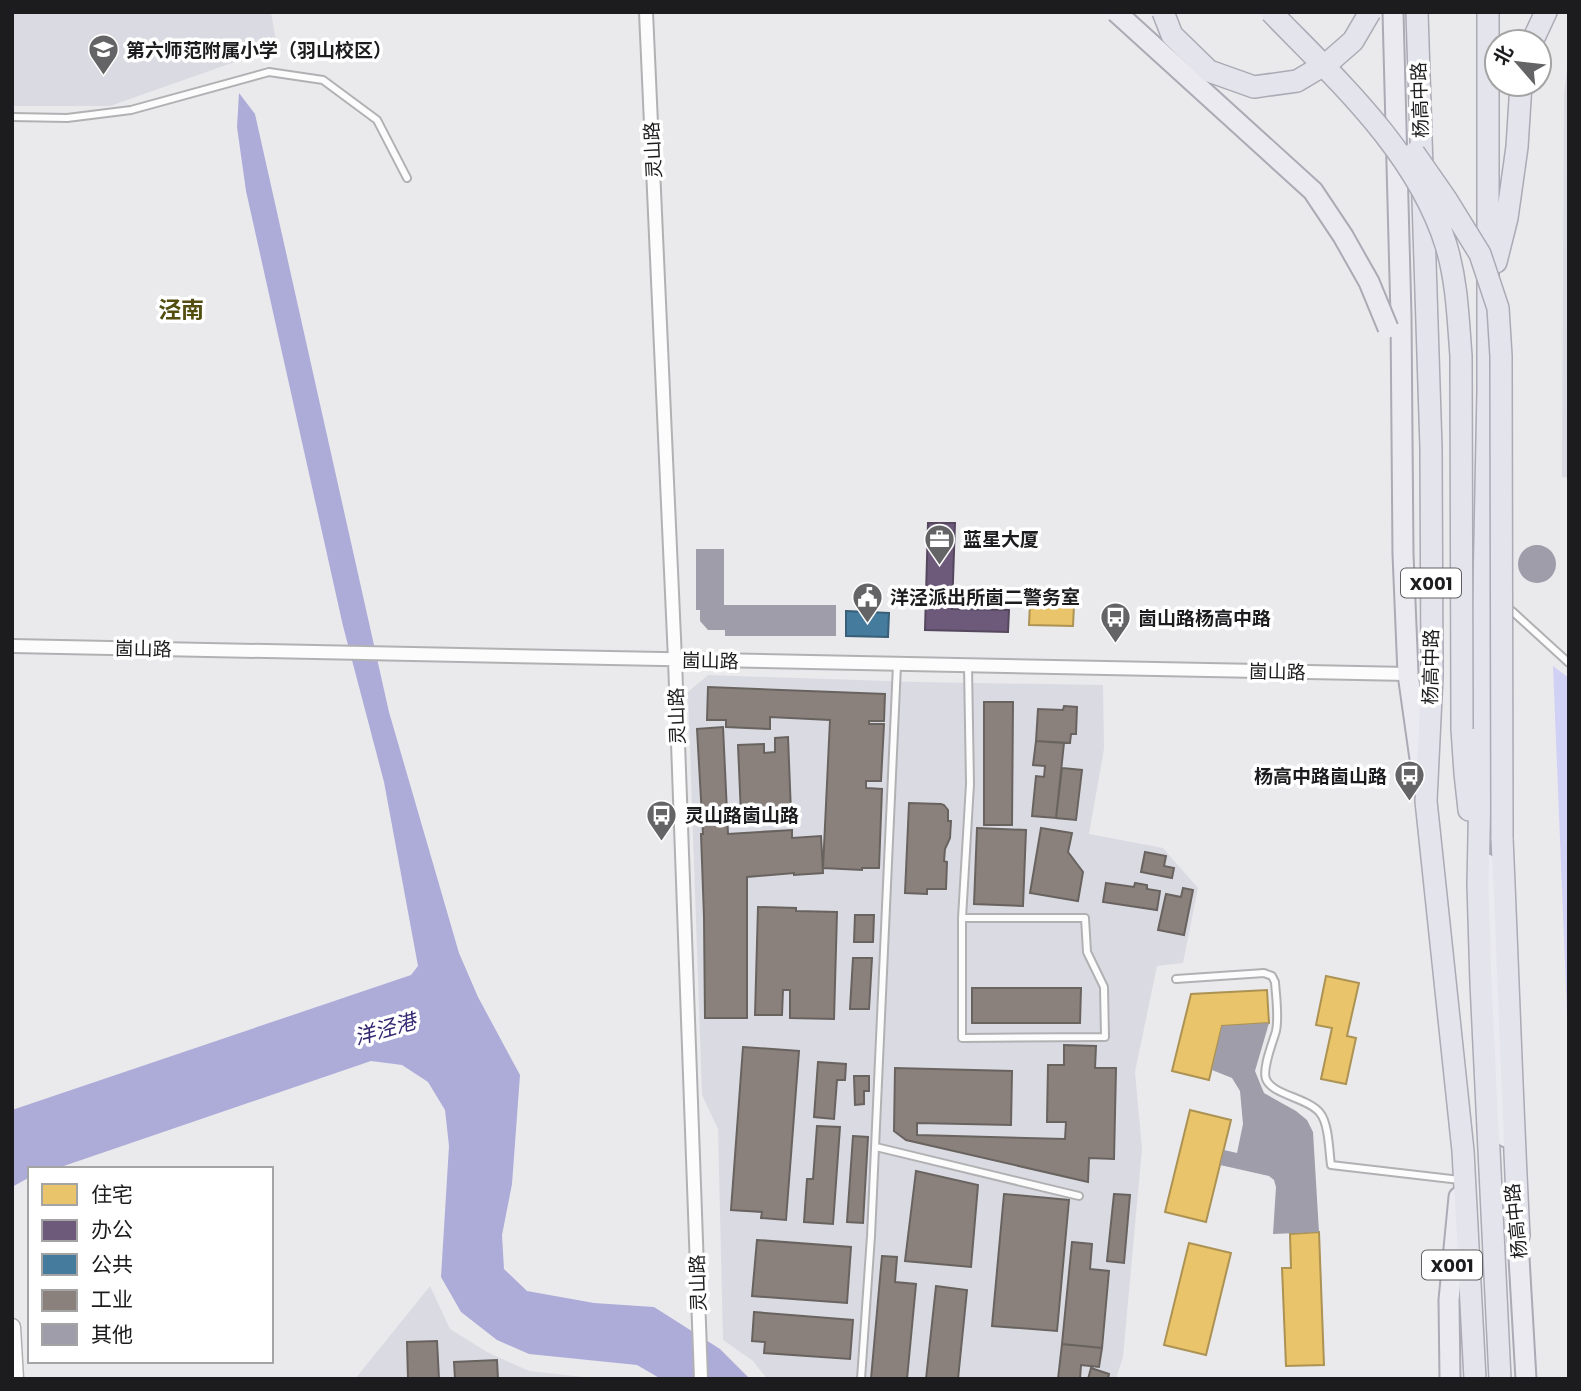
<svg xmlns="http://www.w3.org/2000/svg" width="1581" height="1391" font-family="Poppins,'Noto Sans SC',sans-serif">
<rect width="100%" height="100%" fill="#eaeaed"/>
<path fill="#dadae2" d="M12 12H271L277 47 110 106H12Z
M1569 54V478L1562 477 1564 94Z
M708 675 917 682 1103 685 1104 749 1089 834 1163 848 1198 888 1183 963 1157 966 1135 1072 1142 1149 1123 1357 1116 1379H767L753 1361 723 1340 718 1129 702 1095 688 692Z
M430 1286 450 1329 487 1352 529 1371 602 1379H355Z"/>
<path fill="#d1d0f5" d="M1553 666 1569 678V1063Z"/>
<path fill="#adacd9" d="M239 93 255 114 389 712 459 953 478 997 520 1075 512 1184 502 1235 504 1269 527 1291 594 1303 654 1307 720 1349 750 1379H661L637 1365 529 1354 497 1340 461 1312 441 1277 449 1146 445 1110 428 1082 402 1065 371 1061 55 1169H30V1177L12 1187V1110L411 975 418 966 384 782 343 626 246 191 237 127Z"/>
<path fill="#e9c46a" stroke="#ac9253" stroke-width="2" d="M1030 604 1074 605 1073 626 1029 625Z
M1326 976 1359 983 1347 1036 1356 1038 1346 1084 1321 1079 1332 1028 1316 1025Z
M1267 990 1269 1023 1222 1026 1209 1080 1172 1071 1191 994Z
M1190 1110 1231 1120 1206 1222 1165 1212Z
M1319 1232 1324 1365 1286 1366 1282 1268H1291L1290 1234Z
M1189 1243 1231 1253 1206 1355 1164 1345Z"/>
<path fill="#6d597a" stroke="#55475e" stroke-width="2" d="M928 523H955L952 609 1009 610 1008 632 925 630Z"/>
<path fill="#457b9d" stroke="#395e77" stroke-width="2" d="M846 611 889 613 888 637 846 636Z"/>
<path fill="#8a817c" stroke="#696360" stroke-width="2" d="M708 687 885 694 884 721H869V724H884L881 781H866V788L882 789 879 868H862V870L823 868 830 720 770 717V729L726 727V720H707Z
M984 702H1013L1012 825H984Z
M1064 706 1077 707 1076 734H1071L1070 743 1036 741 1038 709 1063 710Z
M723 727 728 834 792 830V838L821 836 823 873 794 875V873L747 877V1018H705L704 917 701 834H703L697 729Z
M788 737 791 813 741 815 738 745 764 744V753L775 752V738Z
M1036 741 1064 743 1056 818 1032 816 1036 776 1044 777 1045 766 1033 765Z
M1062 768 1082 770 1076 820 1056 818Z
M909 803 941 804 944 805 948 810V821H951L950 838 945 849 944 861 947 862 946 889H927V894L905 893Z
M977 828 1026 830 1023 906 974 904Z
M1041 828 1072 833 1068 852 1083 872 1078 901 1030 893Z
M1145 852 1166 856 1164 866 1174 868 1172 878 1141 872Z
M1106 883 1134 887 1135 883 1147 885V889L1160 891 1157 910 1103 902Z
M1183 888 1193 890 1184 935 1158 930 1166 894 1181 897Z
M758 907 796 908V911L837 912 834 1019 790 1018V990H783L782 1015H755Z
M855 915H874L873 942H854Z
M853 958H872L869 1009H850Z
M972 988H1081L1080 1023H972Z
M1064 1045 1096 1046 1095 1068H1116L1114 1159 1089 1158 1088 1182 906 1140 894 1131 895 1068 1012 1071 1011 1125 917 1123V1135L1065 1139 1066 1122H1047L1048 1065H1064Z
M743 1047 799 1051 786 1220 761 1218 762 1212 731 1210Z
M818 1062 846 1064 845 1080H837L834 1119 814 1117Z
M854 1076H869V1091H864V1104L855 1105Z
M817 1126 840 1127 833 1224 804 1222 807 1179H813Z
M853 1136 868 1137 863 1223 847 1222Z
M916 1171 978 1185 971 1267 905 1261Z
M1004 1194 1069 1200 1057 1331 992 1326Z
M1114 1194 1130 1195 1124 1263 1107 1261Z
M757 1240 851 1247 847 1303 752 1296Z
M1072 1242 1092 1244 1090 1269 1109 1271 1102 1348 1062 1344Z
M882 1256 897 1257 895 1282 916 1284 907 1379H871Z
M936 1286 967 1290 958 1379H926Z
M754 1312 853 1320 850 1359 764 1353 765 1342 752 1341Z
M437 1341 439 1379H408L407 1342Z
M1062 1344 1102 1348 1099 1367 1081 1365 1080 1379H1058Z
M497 1360 498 1379H455L454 1362Z
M1091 1368 1109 1374 1108 1379H1088Z"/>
<path fill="#9e9da9" d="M1518 564a19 19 0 1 1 38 0a19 19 0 1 1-38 0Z
M696 549H724V605H836V636H725V630H708L700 621V610H696Z
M1269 1023 1255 1071 1264 1093 1296 1111 1307 1120 1313 1132 1319 1232 1273 1234 1276 1187 1274 1180 1269 1176 1220 1165 1224 1150 1237 1153 1243 1124 1240 1091 1232 1078 1212 1070 1222 1026Z"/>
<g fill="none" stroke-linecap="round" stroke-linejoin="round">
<defs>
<path id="service" d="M12 117 67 118 131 110 269 72 323 80 377 120 407 178
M1506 612 1512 611 1569 663
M962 918H1085L1087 952 1104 987 1105 1037 962 1038V918L970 784 968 666
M1176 979 1264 973 1272 976 1275 982C1276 997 1279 1016 1276 1031 1273 1042 1262 1068 1266 1079 1272 1095 1309 1098 1320 1113 1329 1124 1329 1151 1331 1165L1460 1180
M876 1147 1079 1196
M861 1379 871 1236 897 665"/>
<path id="minor" d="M646 12 675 660 701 1379
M12 646 1408 674"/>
<path id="tertiary" d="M12 1327 15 1379"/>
<path id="primary" d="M1393 12 1401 316 1403 554 1408 674 1422 773
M1487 864 1501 1097 1506 1137
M1517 1223 1526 1379
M1450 1379 1449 1300 1459 1197"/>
<path id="trunk" d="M1417 12 1431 448 1432 676 1426 801 1463 1151 1475 1379
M1488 12V391L1478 885 1481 983 1500 1379
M1532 42 1546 12
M1496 262 1507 218 1517 147 1521 84
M1462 729 1465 773 1469 810
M1502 838C1508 971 1512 1103 1519 1236"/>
</defs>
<use href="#service" stroke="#b1b1b4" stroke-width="10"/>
<use href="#minor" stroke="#b1b1b4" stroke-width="16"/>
<use href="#tertiary" stroke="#b1b1b4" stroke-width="19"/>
<use href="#primary" stroke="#abaab5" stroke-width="23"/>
<use href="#trunk" stroke="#abaab5" stroke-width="24"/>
<use href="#service" stroke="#fcfcfc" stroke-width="6"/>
<use href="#minor" stroke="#fcfcfc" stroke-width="12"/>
<use href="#tertiary" stroke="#fcfcfc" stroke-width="16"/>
<use href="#primary" stroke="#eaeaf0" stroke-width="19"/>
<use href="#trunk" stroke="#e4e4ec" stroke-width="21"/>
<defs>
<path id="primary-bridge" d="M1116 12 1313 191 1343 236 1369 282 1388 328"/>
<path id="trunk-bridge" d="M1163 12 1172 35 1209 71 1254 87 1297 81 1329 62 1353 41 1370 12
M1271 12C1337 80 1417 152 1446 245 1457 281 1458 318 1461 356L1462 729
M1414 153 1446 199 1480 254 1498 308 1501 356 1502 838"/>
</defs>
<use href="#primary-bridge" stroke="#abaab5" stroke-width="23" stroke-linecap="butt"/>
<use href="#trunk-bridge" stroke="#abaab5" stroke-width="24" stroke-linecap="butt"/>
<use href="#primary-bridge" stroke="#eaeaf0" stroke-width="19"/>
<use href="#trunk-bridge" stroke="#e4e4ec" stroke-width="21"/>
</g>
<defs>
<symbol id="school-pin" viewBox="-11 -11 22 30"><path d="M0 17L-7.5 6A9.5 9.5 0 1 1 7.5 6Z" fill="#646466" stroke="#fff"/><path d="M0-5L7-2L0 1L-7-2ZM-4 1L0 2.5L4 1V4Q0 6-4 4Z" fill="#fff"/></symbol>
<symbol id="office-pin" viewBox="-11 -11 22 30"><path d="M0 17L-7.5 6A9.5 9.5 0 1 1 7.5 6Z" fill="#646466" stroke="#fff"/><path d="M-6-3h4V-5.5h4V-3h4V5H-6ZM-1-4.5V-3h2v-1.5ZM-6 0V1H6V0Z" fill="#fff"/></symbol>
<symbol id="civic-pin" viewBox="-11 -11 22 30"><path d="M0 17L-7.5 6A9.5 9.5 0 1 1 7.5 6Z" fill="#646466" stroke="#fff"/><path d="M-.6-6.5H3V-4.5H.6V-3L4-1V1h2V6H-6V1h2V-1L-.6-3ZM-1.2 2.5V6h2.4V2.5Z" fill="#fff"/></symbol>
<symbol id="bus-pin" viewBox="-11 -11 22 30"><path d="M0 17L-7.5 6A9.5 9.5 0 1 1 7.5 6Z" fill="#646466" stroke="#fff"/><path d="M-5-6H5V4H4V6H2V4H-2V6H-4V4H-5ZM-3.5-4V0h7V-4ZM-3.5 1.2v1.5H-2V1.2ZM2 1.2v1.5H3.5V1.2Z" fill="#fff"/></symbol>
</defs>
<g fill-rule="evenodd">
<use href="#school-pin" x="86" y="32" width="35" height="47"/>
<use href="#office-pin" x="922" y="522" width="35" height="47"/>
<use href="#civic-pin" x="850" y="580" width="35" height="47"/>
<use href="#bus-pin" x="1098" y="600" width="35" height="47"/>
<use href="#bus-pin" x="1392" y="758" width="35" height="47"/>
<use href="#bus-pin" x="644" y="798" width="35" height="47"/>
</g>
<g text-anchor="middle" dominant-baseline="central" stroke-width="7" stroke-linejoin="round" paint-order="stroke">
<g fill="#fff" stroke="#606062" stroke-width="2">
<rect x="1401" y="568.5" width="60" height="29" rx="5"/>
<rect x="1422" y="1250.5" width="60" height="29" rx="5"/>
</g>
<g font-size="18" font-weight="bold" fill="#1c1c1e">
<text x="1431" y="583">X001</text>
<text x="1452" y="1265">X001</text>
</g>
<g font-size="19" font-weight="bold" fill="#1c1c1e" stroke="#fff" text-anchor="start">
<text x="126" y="50">第六师范附属小学（羽山校区）</text>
<text x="963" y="539">蓝星大厦</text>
<text x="890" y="597">洋泾派出所崮二警务室</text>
<text x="1138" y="618">崮山路杨高中路</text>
<text x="1387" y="776" text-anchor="end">杨高中路崮山路</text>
<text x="685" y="815">灵山路崮山路</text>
</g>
<g font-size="19" fill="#1c1c1e" stroke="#fff">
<text transform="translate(1420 100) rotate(-92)">杨高中路</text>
<text transform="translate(653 150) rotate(-93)">灵山路</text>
<text transform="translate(143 649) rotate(1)">崮山路</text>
<text transform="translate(710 661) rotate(1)">崮山路</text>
<text transform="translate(1431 667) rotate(-89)">杨高中路</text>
<text transform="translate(1277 672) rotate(1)">崮山路</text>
<text transform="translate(677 716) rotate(-92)">灵山路</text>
<text transform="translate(1516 1221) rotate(-96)">杨高中路</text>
<text transform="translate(698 1283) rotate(-92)">灵山路</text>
</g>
<g font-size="21" font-style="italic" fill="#332771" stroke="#fff">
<text transform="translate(385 1029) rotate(-16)">洋泾港</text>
</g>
<g font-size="23" font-weight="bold" fill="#534e10" stroke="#fff">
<text x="181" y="310">泾南</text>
</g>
</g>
<rect width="1581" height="1391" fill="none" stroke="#1c1c1e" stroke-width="28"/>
<rect x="28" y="1167" width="245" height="196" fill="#ffffff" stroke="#a4a4a5" stroke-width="2"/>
<rect x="42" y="1184" width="35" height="21" fill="#e9c46a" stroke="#a4a4a5" stroke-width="2"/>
<text x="91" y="1202" font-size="21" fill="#1c1c1e">住宅</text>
<rect x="42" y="1220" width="35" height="21" fill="#6d597a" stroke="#a4a4a5" stroke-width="2"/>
<text x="91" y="1237" font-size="21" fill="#1c1c1e">办公</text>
<rect x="42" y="1254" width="35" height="21" fill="#457b9d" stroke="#a4a4a5" stroke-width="2"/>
<text x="91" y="1272" font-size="21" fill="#1c1c1e">公共</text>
<rect x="42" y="1290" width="35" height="21" fill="#8a817c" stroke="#a4a4a5" stroke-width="2"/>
<text x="91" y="1307" font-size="21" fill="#1c1c1e">工业</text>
<rect x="42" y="1324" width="35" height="21" fill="#9e9da9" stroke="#a4a4a5" stroke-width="2"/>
<text x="91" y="1342" font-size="21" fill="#1c1c1e">其他</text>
<g transform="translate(1518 63) rotate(298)"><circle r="33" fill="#ffffff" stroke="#a4a4a5" stroke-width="2"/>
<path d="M0-5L12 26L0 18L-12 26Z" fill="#646466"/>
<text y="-10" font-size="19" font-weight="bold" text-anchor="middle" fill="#1c1c1e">北</text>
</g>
</svg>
